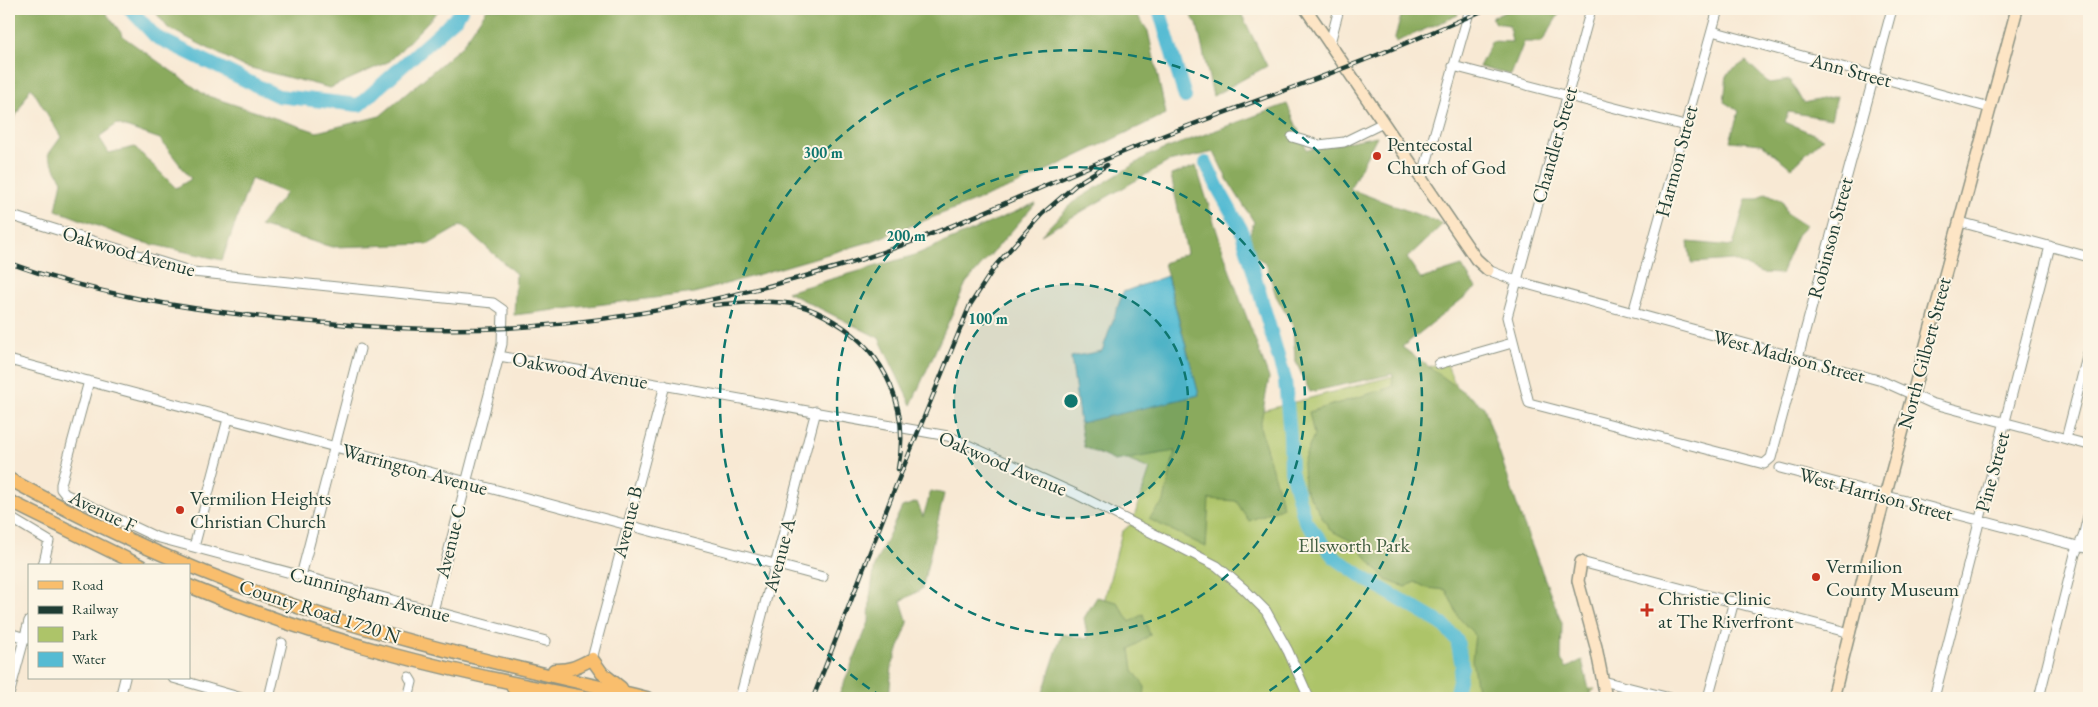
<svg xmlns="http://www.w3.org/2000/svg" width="2098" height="707" font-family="'EB Garamond',serif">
<rect width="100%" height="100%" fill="#fcf5e5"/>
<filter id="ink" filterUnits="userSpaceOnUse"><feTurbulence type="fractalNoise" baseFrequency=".02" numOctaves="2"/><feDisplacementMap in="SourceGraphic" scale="10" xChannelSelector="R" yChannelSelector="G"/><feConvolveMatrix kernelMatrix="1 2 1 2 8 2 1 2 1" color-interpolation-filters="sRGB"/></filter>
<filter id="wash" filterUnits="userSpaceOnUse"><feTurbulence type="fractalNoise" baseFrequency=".0096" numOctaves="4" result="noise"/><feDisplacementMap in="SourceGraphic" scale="20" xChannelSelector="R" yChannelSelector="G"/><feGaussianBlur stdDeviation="1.12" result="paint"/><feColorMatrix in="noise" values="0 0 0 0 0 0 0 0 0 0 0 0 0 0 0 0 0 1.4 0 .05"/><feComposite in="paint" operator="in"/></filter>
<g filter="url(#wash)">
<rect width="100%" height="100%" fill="#f8e9d4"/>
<path fill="#adc469" stroke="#66804e" d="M1446 362 1550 620 1566 691 1595 689 1591 693 1592 698H1079L1122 532 1132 523 1150 469 1107 452Z"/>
<path fill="#8aaa5d" stroke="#547448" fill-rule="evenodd" d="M9 9H103L125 38 205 95 317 132 380 116 461 47 487 9H1133L1148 31 1166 114 1016 185 869 242 695 293 514 315 516 274 462 225 429 244 332 247 260 226 286 193 251 179 222 260 137 241 56 210 62 181 48 155 61 137 31 87 9 129ZM117 124 160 139 191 179 176 188 135 147 109 153 99 137Z
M153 9H440L390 61 330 88 243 66 168 28Z
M1186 9H1239L1267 66 1213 96 1197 24Z
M1403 9H1456L1458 15 1396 42 1395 38Z
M1512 9H1562L1542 42H1524L1511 75 1479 67 1492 41 1512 42 1509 25 1496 23 1491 18Z
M1746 61 1769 83 1790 80 1803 103 1837 96 1831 119 1788 112 1785 122 1823 138 1791 168 1762 144 1730 141 1739 111 1724 102 1727 74Z
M1287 104 1307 150 1377 136 1350 189 1443 224 1407 258 1421 279 1462 266 1476 288 1402 347 1484 407 1523 523 1562 623 1561 660 1567 668 1582 660 1591 698H1474L1477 690 1472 660 1475 635 1459 618 1446 590 1427 588 1415 582 1405 587 1386 580 1353 542 1330 530 1304 487 1303 462 1314 435 1309 412 1392 387 1393 374 1310 392 1295 360 1293 326 1276 296 1266 263 1244 250 1254 222 1227 179 1214 152 1168 162 1041 235 1072 203 1149 155Z
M1196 166 1229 269 1269 378 1260 427 1283 507 1249 521 1236 501 1209 499 1206 547 1149 519 1164 501 1175 451 1115 461 1084 447 1080 423 1199 395 1164 263 1187 253 1171 175Z
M1766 193 1783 201 1787 214 1806 226 1797 235 1781 274 1761 273 1733 260 1691 263 1688 242 1733 246 1746 199H1758Z
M1036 203 966 283 911 405 879 338 787 292 915 255Z
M931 491 944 494 922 589 901 601 908 623 892 666 889 697 891 698H838L869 622 870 597 875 564 902 507 917 502 923 517Z
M1097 597 1117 602 1130 622 1143 614 1150 635 1130 649 1133 670 1145 687 1144 698H1041L1062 634 1088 639 1084 618Z"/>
<path fill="#55bbd3" stroke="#3a7c84" d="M1167 276 1199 395 1080 423 1071 357 1102 351 1123 292Z"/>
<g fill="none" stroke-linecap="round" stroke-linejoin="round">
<path stroke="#55bbd3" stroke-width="14" d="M130 9 156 37 278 96 359 105 456 18 462 9
M1159 9 1185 97
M1206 163 1219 190 1241 229 1285 380 1290 436 1291 471 1305 521 1334 557 1367 580 1442 624 1457 640 1462 666 1455 698"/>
</g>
</g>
<g filter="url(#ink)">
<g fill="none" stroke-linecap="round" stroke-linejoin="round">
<defs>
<path id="street" d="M1591 9 1507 317 1529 403 1764 464 1771 458 1892 9
M1712 31 1990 108
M1330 43 1339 9
M1453 66 1685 126
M1292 137 1319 145 1344 142 1383 123
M1422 178 1470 9
M9 215 193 272 493 303 503 310 502 344 433 611
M1960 222 2089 257
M1488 270 1516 281 1882 381 1931 403 2089 445
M1633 313 1718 9
M499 356 948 436 1078 495 1217 566 1244 589 1266 611 1288 651 1309 698
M9 360 823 577
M1439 364 1512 343
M89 381 61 484V489L65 494 156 537 546 641
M2066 439 2089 349
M1780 468 2089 549
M9 517 49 541 43 566
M194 547 228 419
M1581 562 1850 633
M301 576 360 349
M9 633 29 639
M592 659 665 385
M173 678 242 698
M1603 681 1670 698
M9 695 29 621
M120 698 125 678
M269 698 282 643
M408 698 412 682 409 677
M740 698 816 411
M1708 698 1734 601
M1934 698 2050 246
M2039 698 2075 554 2083 537 2089 512"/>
<path id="secondary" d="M1306 9 1476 259 1488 270
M1581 562 1578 581 1596 647 1606 698
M1833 698 1867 563 2017 9"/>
<path id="primary" d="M9 479C87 522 169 560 253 591 380 639 515 667 647 698
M9 501 141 566
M189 586C319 641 451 672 589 698
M554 670C570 671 578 666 592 659L602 673 621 688
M513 688 533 698"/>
</defs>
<use href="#street" stroke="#8c9384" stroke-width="11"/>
<use href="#secondary" stroke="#8c9384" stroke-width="14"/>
<use href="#primary" stroke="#8c9384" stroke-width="15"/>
<use href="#street" stroke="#fff" stroke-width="9"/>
<use href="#secondary" stroke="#fde5c5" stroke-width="11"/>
<use href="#primary" stroke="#f9be6d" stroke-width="12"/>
<defs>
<path id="rail" d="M9 263C94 294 183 309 273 318 350 326 428 332 505 328 621 322 736 298 847 264 953 231 1052 180 1155 139 1217 114 1281 93 1344 68 1392 50 1439 29 1487 9
M714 305C742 303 769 299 797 305 810 308 824 315 835 322 887 353 910 411 898 469
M813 698 893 493 970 305 996 265 1042 214 1078 183 1107 165"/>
</defs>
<use href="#rail" stroke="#1f3d34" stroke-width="4.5"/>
<use href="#rail" stroke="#fcf5e5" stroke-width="2.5" stroke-dasharray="8" stroke-linecap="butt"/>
</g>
</g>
<circle cx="1071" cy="401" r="117" fill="#0f766e" fill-opacity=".12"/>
<g fill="none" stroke="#0f766e" stroke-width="2.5" stroke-dasharray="9 6">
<circle cx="1071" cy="401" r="117"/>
<circle cx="1071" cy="401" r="234"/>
<path d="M882 697A351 351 0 1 1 1260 697"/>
</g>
<g fill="#c8321e" stroke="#fcf5e5" stroke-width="2">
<circle cx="1377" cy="156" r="5"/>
<circle cx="180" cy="510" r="5"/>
<circle cx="1816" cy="577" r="5"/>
<path d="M1644.5 602.5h5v5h5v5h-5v5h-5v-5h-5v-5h5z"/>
</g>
<g text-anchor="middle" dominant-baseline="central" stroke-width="4" stroke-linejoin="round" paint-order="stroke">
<g font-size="20" fill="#1f3d34" stroke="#fcf5e5">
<text transform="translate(1851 70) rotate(15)">Ann Street</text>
<text transform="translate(1554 145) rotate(-74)">Chandler Street</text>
<text transform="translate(1676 161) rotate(-75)">Harmon Street</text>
<text transform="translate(1830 238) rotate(-75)">Robinson Street</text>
<text transform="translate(129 251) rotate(16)">Oakwood Avenue</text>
<text transform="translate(1924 353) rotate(-75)">North Gilbert Street</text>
<text transform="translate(1789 356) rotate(15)">West Madison Street</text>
<text transform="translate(580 370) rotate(10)">Oakwood Avenue</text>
<text transform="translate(1003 463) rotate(23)">Oakwood Avenue</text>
<text transform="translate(415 469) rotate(15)">Warrington Avenue</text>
<text transform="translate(1992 472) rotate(-75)">Pine Street</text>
<text transform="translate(1876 494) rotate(15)">West Harrison Street</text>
<text transform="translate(103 511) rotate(26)">Avenue F</text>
<text transform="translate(627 522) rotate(-76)">Avenue B</text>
<text transform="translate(450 541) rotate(-76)">Avenue C</text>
<text transform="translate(779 555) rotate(-75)">Avenue A</text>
<text transform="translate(370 594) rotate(15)">Cunningham Avenue</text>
<text transform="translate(320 611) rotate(18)">County Road 1720 N</text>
</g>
<g font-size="20" fill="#1f3d34" stroke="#fcf5e5" text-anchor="start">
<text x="1387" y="144">Pentecostal<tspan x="1387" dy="23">Church of God</tspan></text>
<text x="190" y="498">Vermilion Heights<tspan x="190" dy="23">Christian Church</tspan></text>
<text x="1826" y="566">Vermilion<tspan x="1826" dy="23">County Museum</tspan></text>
<text x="1658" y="598">Christie Clinic<tspan x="1658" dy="23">at The Riverfront</tspan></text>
</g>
<g font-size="20" fill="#425f41" stroke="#fcf5e5">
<text x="1354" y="545">Ellsworth Park</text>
</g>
</g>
<circle cx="1071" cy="401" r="8" fill="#0f766e" stroke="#fcf5e5" stroke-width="2.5"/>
<g font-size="15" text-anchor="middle" font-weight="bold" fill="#0f766e" stroke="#fcf5e5" stroke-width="4" stroke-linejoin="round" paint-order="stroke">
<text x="823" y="158">300 m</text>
<text x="906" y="241">200 m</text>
<text x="988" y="324">100 m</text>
</g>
<rect width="2098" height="707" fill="none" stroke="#fcf5e5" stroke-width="30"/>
<rect x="28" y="564" width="162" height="115" fill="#fcf5e5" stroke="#a4ab9e"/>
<rect x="38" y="581" width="25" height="8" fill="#f9be6d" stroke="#a4ab9e"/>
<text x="72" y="590" font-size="15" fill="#1f3d34">Road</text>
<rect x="38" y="606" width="25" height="8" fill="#1f3d34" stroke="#a4ab9e"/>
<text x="72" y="614" font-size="15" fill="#1f3d34">Railway</text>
<rect x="38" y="627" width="25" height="15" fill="#adc469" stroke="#a4ab9e"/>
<text x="72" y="640" font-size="15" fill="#1f3d34">Park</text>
<rect x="38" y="652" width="25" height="15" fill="#55bbd3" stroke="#a4ab9e"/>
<text x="72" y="664" font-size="15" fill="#1f3d34">Water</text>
</svg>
